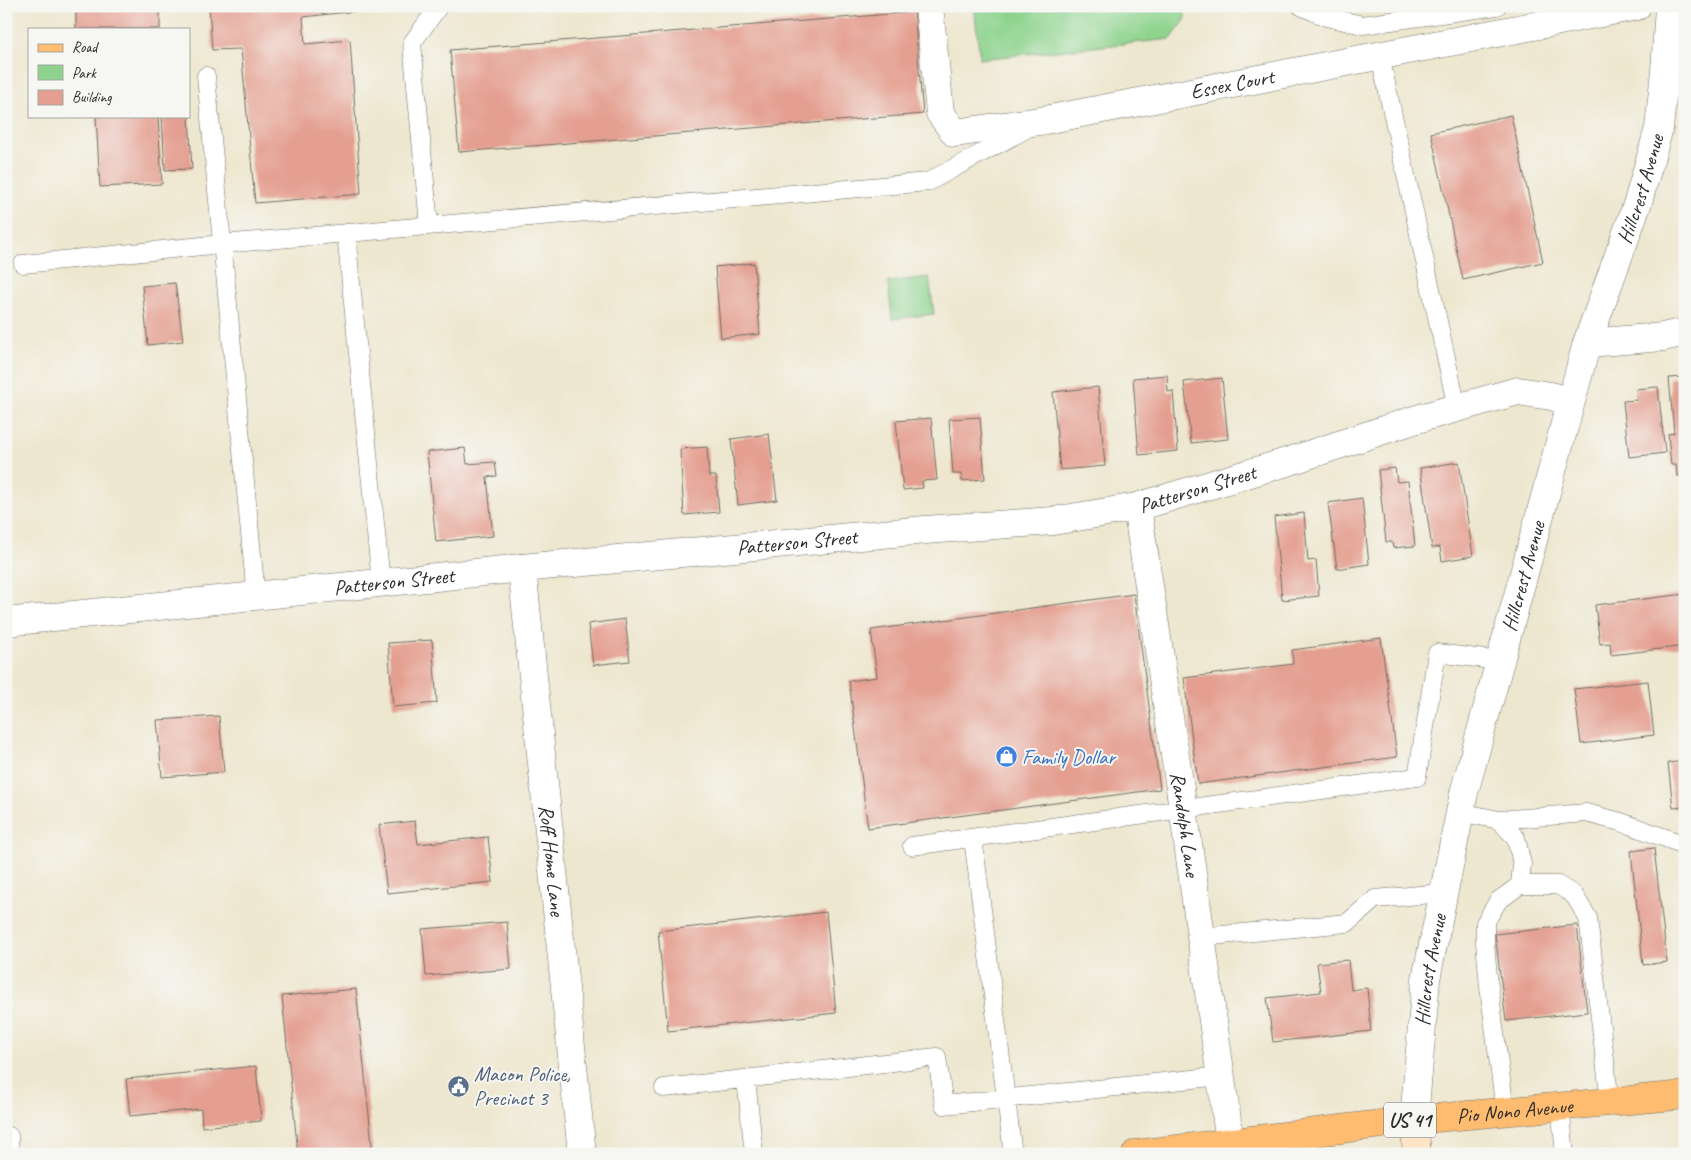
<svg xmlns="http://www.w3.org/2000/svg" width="1691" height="1160" font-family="Caveat,sans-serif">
<rect width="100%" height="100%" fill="#f6f6f2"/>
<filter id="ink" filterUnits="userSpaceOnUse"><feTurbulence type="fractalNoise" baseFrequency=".02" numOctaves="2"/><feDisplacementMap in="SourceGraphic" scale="10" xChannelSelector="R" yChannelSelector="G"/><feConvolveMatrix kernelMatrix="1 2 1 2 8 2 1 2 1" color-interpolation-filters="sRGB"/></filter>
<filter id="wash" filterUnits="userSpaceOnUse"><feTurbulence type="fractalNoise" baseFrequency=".0096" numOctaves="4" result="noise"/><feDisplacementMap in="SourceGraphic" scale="20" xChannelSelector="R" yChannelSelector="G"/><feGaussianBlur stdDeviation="1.12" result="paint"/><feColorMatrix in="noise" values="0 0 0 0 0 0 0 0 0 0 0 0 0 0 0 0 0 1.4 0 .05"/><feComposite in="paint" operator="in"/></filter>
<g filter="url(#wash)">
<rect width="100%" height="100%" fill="#eee7cf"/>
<path fill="#8dd38d" stroke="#5c7f5c" d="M974 6H1184L1185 20 1171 39 980 59Z
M929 277 934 314 892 319 888 282Z"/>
<g id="blocks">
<path fill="#e49f90" d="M76 6H160V29H76Z
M209 6H366V10L303 17 305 44 350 40 361 194 255 203 241 49 212 50Z
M914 12 923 114 459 152 450 50Z
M1511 115 1543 262 1463 280 1431 133Z
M96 116H158L162 184 100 187Z
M162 116H189L192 169 165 170Z
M754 263 760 334 721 338 715 267Z
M175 283 183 341 148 345 142 286Z
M1167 375 1168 392 1173 391 1178 451 1139 455 1133 378Z
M1685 377V475L1677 476 1676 465H1671L1668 434 1674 433 1669 378Z
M1222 378 1228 439 1191 443 1184 382Z
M1098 387 1105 466 1060 470 1053 392Z
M1658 387 1665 453 1629 457 1623 401 1637 400 1636 389Z
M980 417 985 479 962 481 961 474H953L949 419Z
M931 418 937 480 922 481 923 488 903 490 896 421Z
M769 434 777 500 738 505 731 439Z
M707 447 709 476H716L719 512 684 515 680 449Z
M465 448 467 464 495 462 497 476 487 477 493 536 436 542 427 452Z
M1459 462 1473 556 1442 561 1440 547 1432 548 1420 468Z
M1395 468 1397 482 1408 481 1415 546 1393 548 1392 542H1386L1378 470Z
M1362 498 1369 564 1337 569 1328 503Z
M1304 513 1308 561 1316 560 1319 596 1282 600 1274 517Z
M1134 594 1160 789 868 828 849 681 877 677 871 630Z
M1685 594V646L1611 655 1610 643 1600 644 1595 605Z
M625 619 630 661 593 665 588 624Z
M1381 638 1397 757 1198 784 1184 678 1293 664 1292 650Z
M432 640 437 703 393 707 388 643Z
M1648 681 1654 735 1581 744 1574 689Z
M219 716 224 772 162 777 157 720Z
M1685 761V807L1673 808 1668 763Z
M415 821 418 844 488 837 493 882 387 893 379 825Z
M1654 848 1667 962 1643 965 1631 851Z
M826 912 836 1013 668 1031 658 931Z
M507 922 511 969 426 976 422 929Z
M1577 925 1587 1012 1506 1021 1495 934Z
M1348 960 1351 990 1367 988 1371 1031 1273 1042 1267 998 1321 992 1317 963Z
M356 989 373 1154H298L282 996Z
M256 1066 261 1121 202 1127 201 1109 130 1116 126 1079Z"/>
</g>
</g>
<g filter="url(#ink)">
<use href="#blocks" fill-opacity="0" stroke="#6f6d64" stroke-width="1"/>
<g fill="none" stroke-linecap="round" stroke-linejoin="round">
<defs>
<path id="lane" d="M1301 6 1326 17 1363 25 1497 6
M1380 56 1457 408
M206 76 256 596
M429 225 412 43 439 6
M346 233 381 583
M23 264 222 244 928 182 1026 129
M1460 812 1499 820 1586 813 1621 822 1685 845
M1499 820 1516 838 1522 864 1520 885
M973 838 1013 1154
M912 846 1417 777 1437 653 1500 661
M1201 937 1347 923 1375 899 1443 893
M746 1079 754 1154
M664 1088 937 1057 944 1105 1221 1076
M1560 1106 1565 1154
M1505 1111 1489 987 1485 943V923L1498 901 1520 885H1558L1574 895 1588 918 1610 1102
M9 1136 10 1154"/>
<g id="street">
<path id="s1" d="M929 6 940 113 955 133 1040 121 1637 6"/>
<path d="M1587 343 1663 337 1685 332"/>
<path id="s2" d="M1137 507 1183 808 1230 1142"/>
<path id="s3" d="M522 568 582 1154"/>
<path id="s4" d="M6 622 522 568 925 530 1053 521 1137 507 1290 461 1417 419 1518 391 1551 396 1570 402"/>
<path id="s5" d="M1414 1120 1426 979 1464 793 1587 343 1638 202 1659 128 1665 71 1669 6"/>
</g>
<path id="secondary" d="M1414 1120 1417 1154"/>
<g id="primary">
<path id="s6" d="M1136 1154 1414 1120 1685 1095"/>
</g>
</defs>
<use href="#lane" stroke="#6f6d64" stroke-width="19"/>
<use href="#street" stroke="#6f6d64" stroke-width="29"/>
<use href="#secondary" stroke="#6f6d64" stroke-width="29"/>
<use href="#primary" stroke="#6f6d64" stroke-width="29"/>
<use href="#lane" stroke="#fff" stroke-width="18"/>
<use href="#street" stroke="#fff" stroke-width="28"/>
<use href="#secondary" stroke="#ffe4c6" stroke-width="28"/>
<use href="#primary" stroke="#febc70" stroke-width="28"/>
</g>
</g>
<defs>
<symbol id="shop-disc" viewBox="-11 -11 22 22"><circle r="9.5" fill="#3f7fe0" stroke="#f6f6f2"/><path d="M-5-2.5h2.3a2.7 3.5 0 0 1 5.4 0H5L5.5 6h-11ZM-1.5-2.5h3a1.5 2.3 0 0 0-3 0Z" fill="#fff"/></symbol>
<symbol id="civic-disc" viewBox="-11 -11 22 22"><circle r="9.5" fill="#5c6f8a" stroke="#f6f6f2"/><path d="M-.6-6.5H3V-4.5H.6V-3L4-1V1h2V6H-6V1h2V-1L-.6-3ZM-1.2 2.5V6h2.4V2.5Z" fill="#fff"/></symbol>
</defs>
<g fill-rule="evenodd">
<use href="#shop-disc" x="994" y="744" width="25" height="25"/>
<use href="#civic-disc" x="446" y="1074" width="25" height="25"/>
</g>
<g text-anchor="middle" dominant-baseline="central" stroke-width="4" stroke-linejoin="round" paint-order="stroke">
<rect fill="#f6f6f2" stroke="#686867" stroke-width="1" x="1384" y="1102.5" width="52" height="35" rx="4"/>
<g font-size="20" font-weight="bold" fill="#2b2b2b">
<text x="1410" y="1120">US 41</text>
</g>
<g font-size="21" fill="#2b2b2b" stroke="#f6f6f2">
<text stroke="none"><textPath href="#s1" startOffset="414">Essex Court</textPath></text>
<text stroke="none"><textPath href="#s5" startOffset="961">Hillcrest Avenue</textPath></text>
<text stroke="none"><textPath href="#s4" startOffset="1200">Patterson Street</textPath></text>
<text stroke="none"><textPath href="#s4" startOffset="795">Patterson Street</textPath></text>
<text stroke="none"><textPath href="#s5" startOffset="556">Hillcrest Avenue</textPath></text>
<text stroke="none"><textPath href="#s4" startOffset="390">Patterson Street</textPath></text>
<text stroke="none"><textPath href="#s2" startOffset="321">Randolph Lane</textPath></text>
<text stroke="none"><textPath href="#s3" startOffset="294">Roff Home Lane</textPath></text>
<text stroke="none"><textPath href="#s5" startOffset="151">Hillcrest Avenue</textPath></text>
<text stroke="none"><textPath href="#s6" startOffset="381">Pio Nono Avenue</textPath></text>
</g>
<g font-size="21" fill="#366cbe" stroke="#f6f6f2" text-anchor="start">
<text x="1022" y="757">Family Dollar</text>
</g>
<g font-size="21" fill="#4e5e75" stroke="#f6f6f2" text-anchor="start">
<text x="474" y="1074">Macon Police,<tspan x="474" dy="24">Precinct 3</tspan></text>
</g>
</g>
<rect width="1691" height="1160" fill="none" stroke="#f6f6f2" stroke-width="25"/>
<rect x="28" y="28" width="162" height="90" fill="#f6f6f2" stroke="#a5a5a2"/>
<rect x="38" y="44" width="25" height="8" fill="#febc70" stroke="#a5a5a2"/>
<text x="72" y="52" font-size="15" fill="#2b2b2b">Road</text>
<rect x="38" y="65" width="25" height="15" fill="#8dd38d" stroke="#a5a5a2"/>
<text x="72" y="78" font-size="15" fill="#2b2b2b">Park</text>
<rect x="38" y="90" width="25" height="15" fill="#e49f90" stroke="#a5a5a2"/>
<text x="72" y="102" font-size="15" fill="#2b2b2b">Building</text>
</svg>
